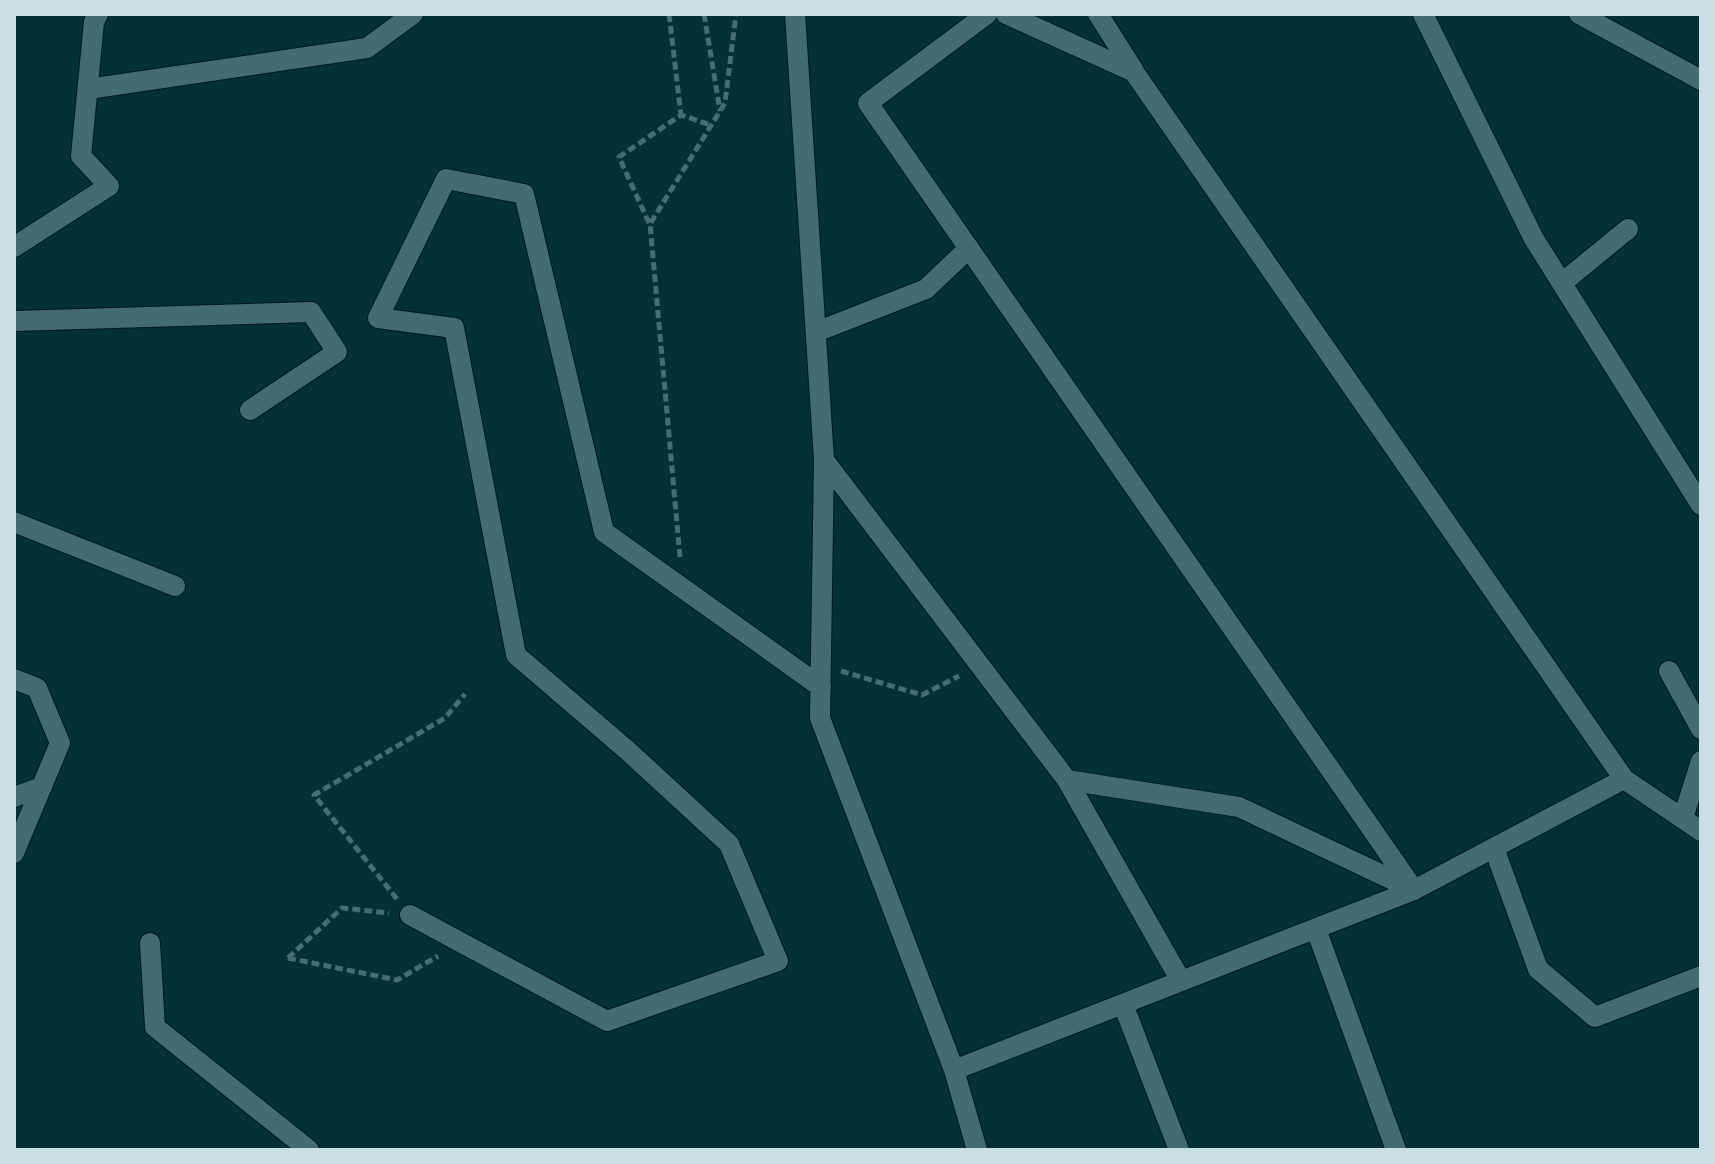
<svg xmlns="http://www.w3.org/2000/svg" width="1715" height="1164" font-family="Lato,sans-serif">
<rect width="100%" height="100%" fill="#033137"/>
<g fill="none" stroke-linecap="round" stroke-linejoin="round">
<defs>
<path id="minor" d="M795 14 824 460
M1006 14 1134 72 1624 779 1701 831
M1098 14 1134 71
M1423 14 1534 239 1701 505
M1579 14 1701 80
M88 89 367 48 413 14
M14 247 109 186 81 156 94 22 98 14
M1562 283 1628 229
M14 321 311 312 337 352 250 410
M816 332 926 289 969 248
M14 522 175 586
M1669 671 1701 729
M14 679 37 688 60 743 14 853
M1067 780 1181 981
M14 797 42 787
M1683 818 1701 761
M1494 848 1538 969 1595 1017 1701 976
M410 915 607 1021 778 961 729 844 628 751 516 655 454 328 378 318 446 179 524 194 604 532 821 687
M1316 929 1396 1150
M150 943 155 1027 309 1150
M1123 1004 1179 1150
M954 1070 1414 890 1624 779
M977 1150 954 1070 820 718 824 460 1067 780 1239 807 1414 890 868 103 987 14"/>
</defs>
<use href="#minor" stroke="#02161a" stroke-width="22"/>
<path stroke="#476c71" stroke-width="5" stroke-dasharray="8 4" stroke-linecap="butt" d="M669 14 681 115
M704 14 720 111
M649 223 619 157 681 115 711 125
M680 557 650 224 725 103 736 14
M841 671 922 695 959 676
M397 899 314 795 445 718 465 694
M288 958 397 980 438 956
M288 958 342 908 389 913"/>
<use href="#minor" stroke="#436c72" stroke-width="20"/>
</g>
<rect width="1715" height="1164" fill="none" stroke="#cadfe3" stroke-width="32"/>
</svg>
